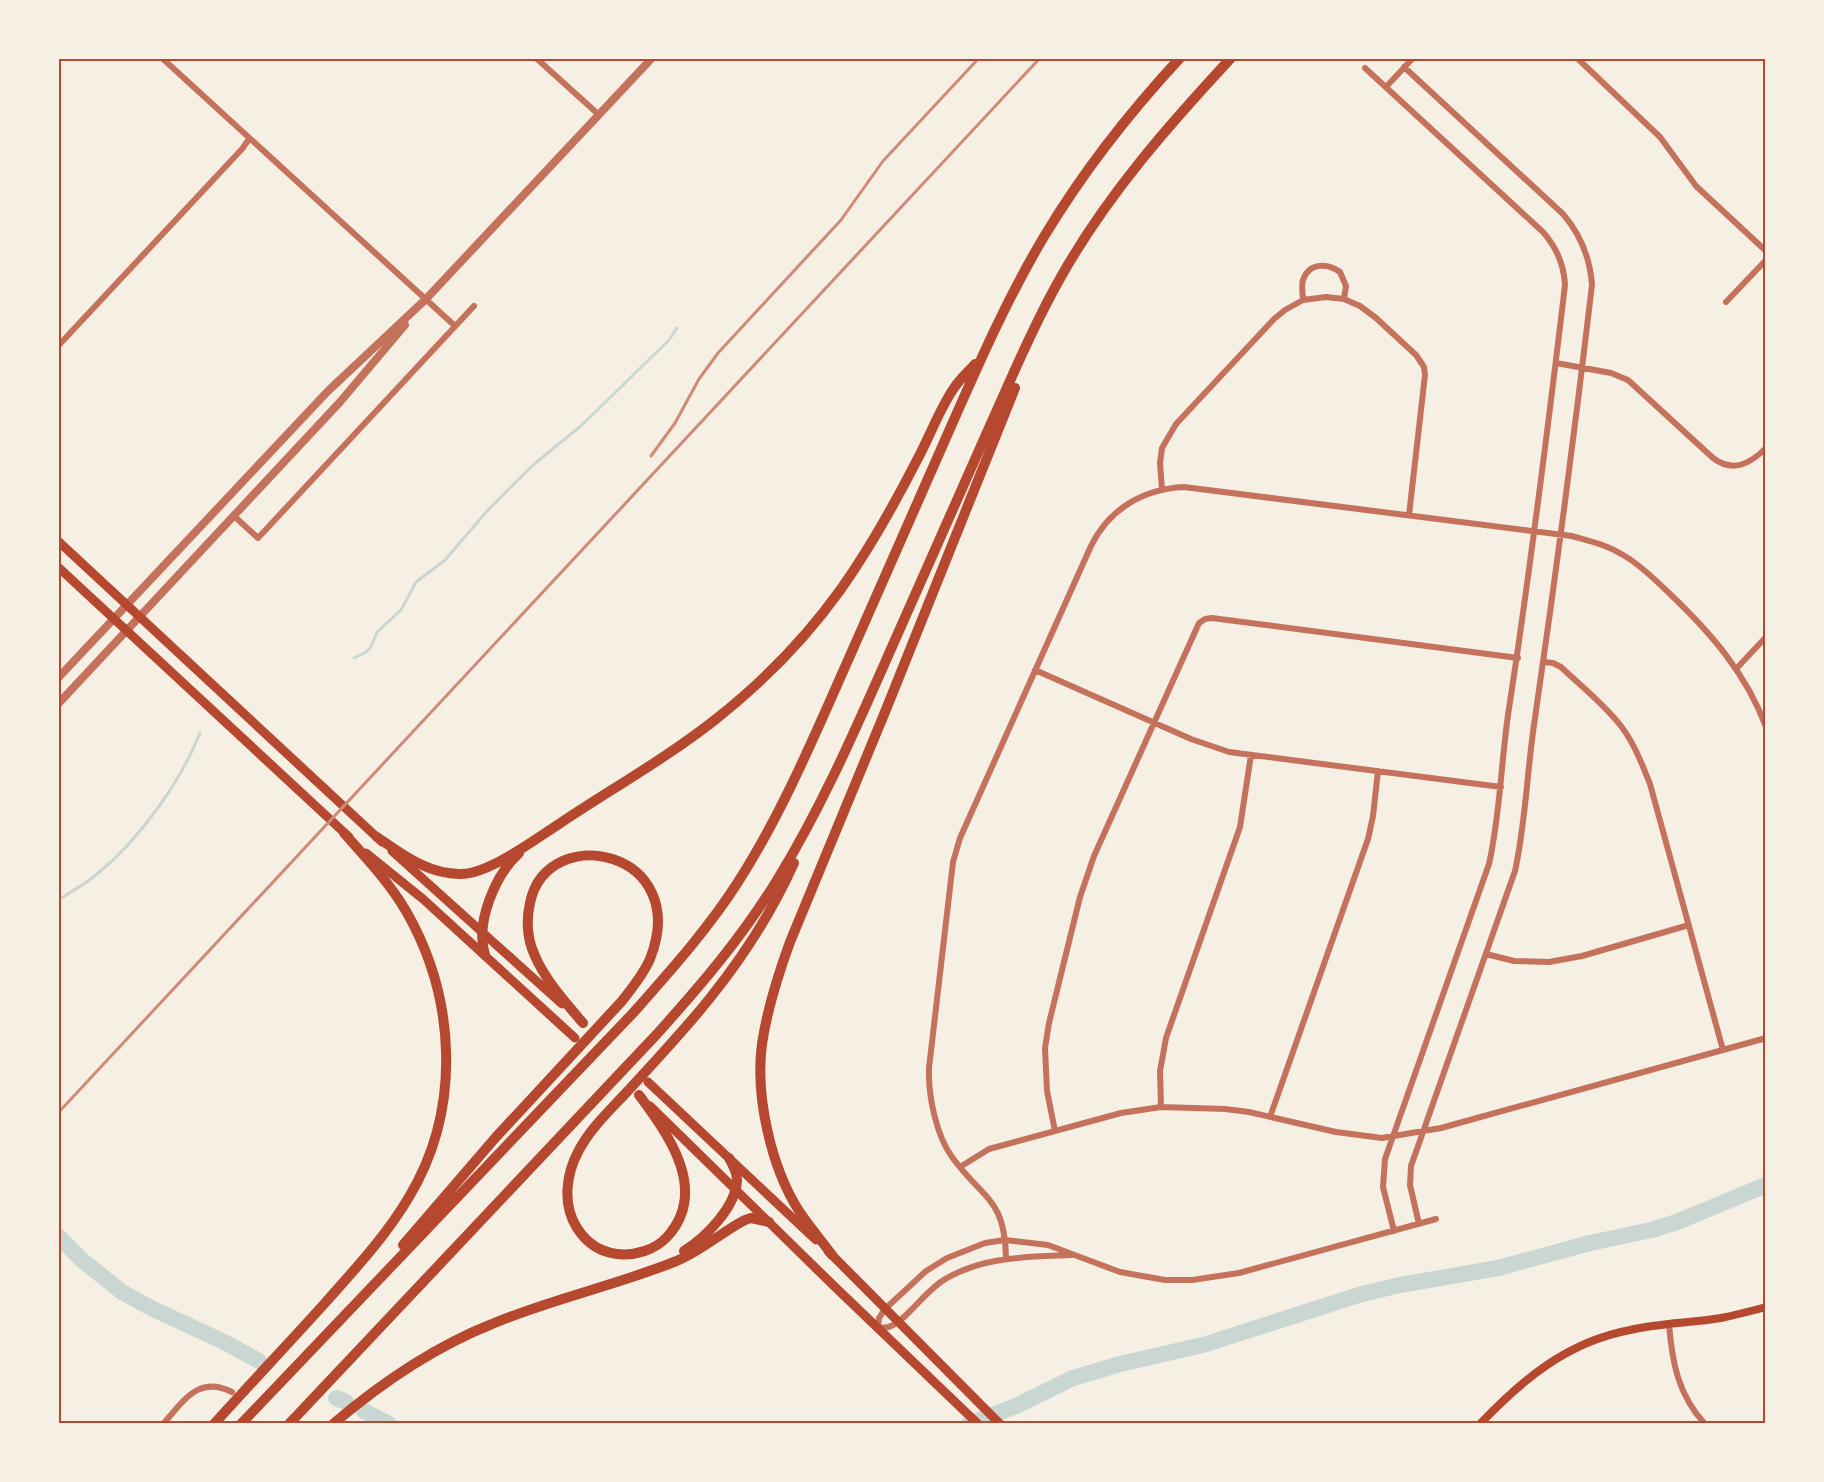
<svg xmlns="http://www.w3.org/2000/svg" width="1824" height="1482" font-family="Inter,sans-serif">
<rect width="100%" height="100%" fill="#f6efe4"/>
<g fill="none" stroke-linecap="round" stroke-linejoin="round">
<path stroke="#c9d6d2" stroke-width="3" d="M354 658 366 652 371 647 377 632 401 610 416 582 445 560 487 511 533 465 582 425 669 340 677 328
M58 900C71 892 85 884 97 874 139 840 180 783 200 733"/>
<path stroke="#c9d6d2" stroke-width="16" d="M58 1236 83 1261 122 1292 151 1308 222 1341 259 1361
M336 1398 346 1402
M364 1411 389 1424
M969 1424 1016 1406 1073 1378 1120 1364 1203 1345 1362 1294 1400 1285 1498 1268 1590 1243 1651 1230 1677 1222 1766 1185"/>
<path stroke="#c5725c" stroke-width="6" d="M162 58 455 326
M536 58 598 114
M1577 58 1660 137 1696 186 1766 251
M1404 67 1563 214C1581 235 1590 257 1592 285 1575 430 1556 574 1535 718 1527 769 1526 821 1515 871L1411 1166 1410 1185 1419 1224
M1365 68 1543 232C1557 248 1564 264 1565 285 1548 428 1530 572 1508 715 1501 764 1500 815 1489 864L1385 1159 1383 1187 1394 1231
M1386 87 1413 58
M1303 300C1303 294 1301 286 1303 280 1309 262 1328 263 1340 272L1346 286 1344 299
M1726 302 1766 260
M58 346 242 149 249 139
M1556 363 1611 373 1628 380 1713 458C1733 473 1750 464 1766 448
M1162 490 1160 463 1162 448 1176 424 1274 319 1285 310 1303 300 1326 297 1344 299 1360 306 1376 318 1416 355 1424 367 1425 375 1409 515
M234 516 258 538 474 306
M1544 662 1553 663 1561 667C1581 686 1604 704 1621 726 1634 743 1642 764 1650 784L1723 1050
M1736 669 1766 637
M1035 670 1191 739 1229 752 1501 787
M1486 954 1514 961 1549 962 1582 956 1689 925
M1161 1107 1160 1071 1166 1038 1240 827 1251 755
M1270 1117 1368 839 1373 816 1378 771
M1055 1131 1047 1091 1045 1048 1049 1023 1080 897 1094 856 1199 623 1205 619 1212 618 1518 658
M960 1167 989 1149 1121 1113 1161 1107 1225 1109 1249 1112 1336 1132 1382 1138 1441 1128 1766 1038
M1072 1255C1029 1257 986 1256 947 1278 926 1289 909 1318 891 1326 887 1328 882 1328 878 1328L879 1318 885 1309 926 1271 947 1258 985 1243 1005 1240 1048 1245 1120 1272 1165 1280H1192L1239 1273 1436 1219
M1006 1259C1005 1197 983 1200 952 1157 936 1135 928 1095 929 1068L953 862 960 838 1091 546C1109 509 1143 489 1184 487L1572 536C1590 541 1607 545 1623 555 1641 565 1655 580 1669 593 1710 632 1746 673 1766 727
M1669 1324C1672 1362 1678 1395 1705 1424
M163 1424C184 1401 198 1375 232 1392"/>
<path stroke="#c5725c" stroke-width="8" d="M58 678 328 391 426 299 652 58
M58 704 340 402 405 325"/>
<path stroke="#b5482f" stroke-width="8" d="M1480 1424C1523 1379 1567 1342 1630 1330 1660 1323 1690 1323 1721 1318 1736 1315 1751 1311 1766 1307"/>
<path stroke="#b5482f" stroke-width="9" d="M58 541 382 842
M58 567 349 837
M392 851 562 1004
M366 853 423 899 575 1038
M648 1082 816 1240
M650 1106 834 1286 978 1424
M828 1251 1000 1424"/>
<path stroke="#b5482f" stroke-width="10" d="M377 837C403 855 429 875 462 874 491 873 537 838 562 822 613 788 668 757 716 719 764 681 806 638 841 589 870 548 894 505 917 460 929 438 940 408 954 388 960 379 968 372 975 364
M485 955C475 923 495 875 519 853
M639 1095C669 1135 709 1191 667 1237 655 1250 635 1256 617 1254 600 1252 586 1242 577 1228 562 1204 566 1174 579 1150 590 1129 609 1111 625 1094 654 1062 683 1032 710 998 743 957 772 912 794 863
M403 1245 496 1137 622 1001C632 988 643 975 650 959 693 850 547 820 530 903 526 921 527 939 535 956 546 981 565 1002 583 1023
M684 1251C706 1237 736 1207 737 1180 737 1172 733 1165 729 1158
M832 1255C821 1240 809 1226 799 1211 771 1167 755 1096 762 1044 767 1009 778 975 790 942L885 712 1015 388
M214 1424C251 1383 288 1344 325 1303 355 1269 386 1236 409 1197 462 1109 456 998 406 911 389 882 366 858 344 833
M241 1424 634 1012C671 970 708 929 738 882 783 812 815 734 849 658 881 585 913 512 945 440 976 370 1006 300 1045 235 1083 172 1129 113 1180 58
M289 1424 657 1034C701 985 743 936 777 880 822 807 856 728 891 649 923 576 956 503 988 430 1012 377 1034 324 1062 275 1108 194 1168 126 1231 58
M333 1424C380 1384 434 1347 492 1324 551 1299 614 1286 674 1262 700 1252 720 1233 745 1220L751 1218 769 1222"/>
<path stroke="#cf8b77" stroke-width="3" d="M651 456 675 423 699 379 718 353 841 220 883 161 979 58
M58 1113 1040 58"/>
</g>
<rect width="1824" height="1482" fill="none" stroke="#f6efe4" stroke-width="120"/>
<rect x="60" y="60" width="1704" height="1362" fill="none" stroke="#b5482f" stroke-width="2"/>
</svg>
